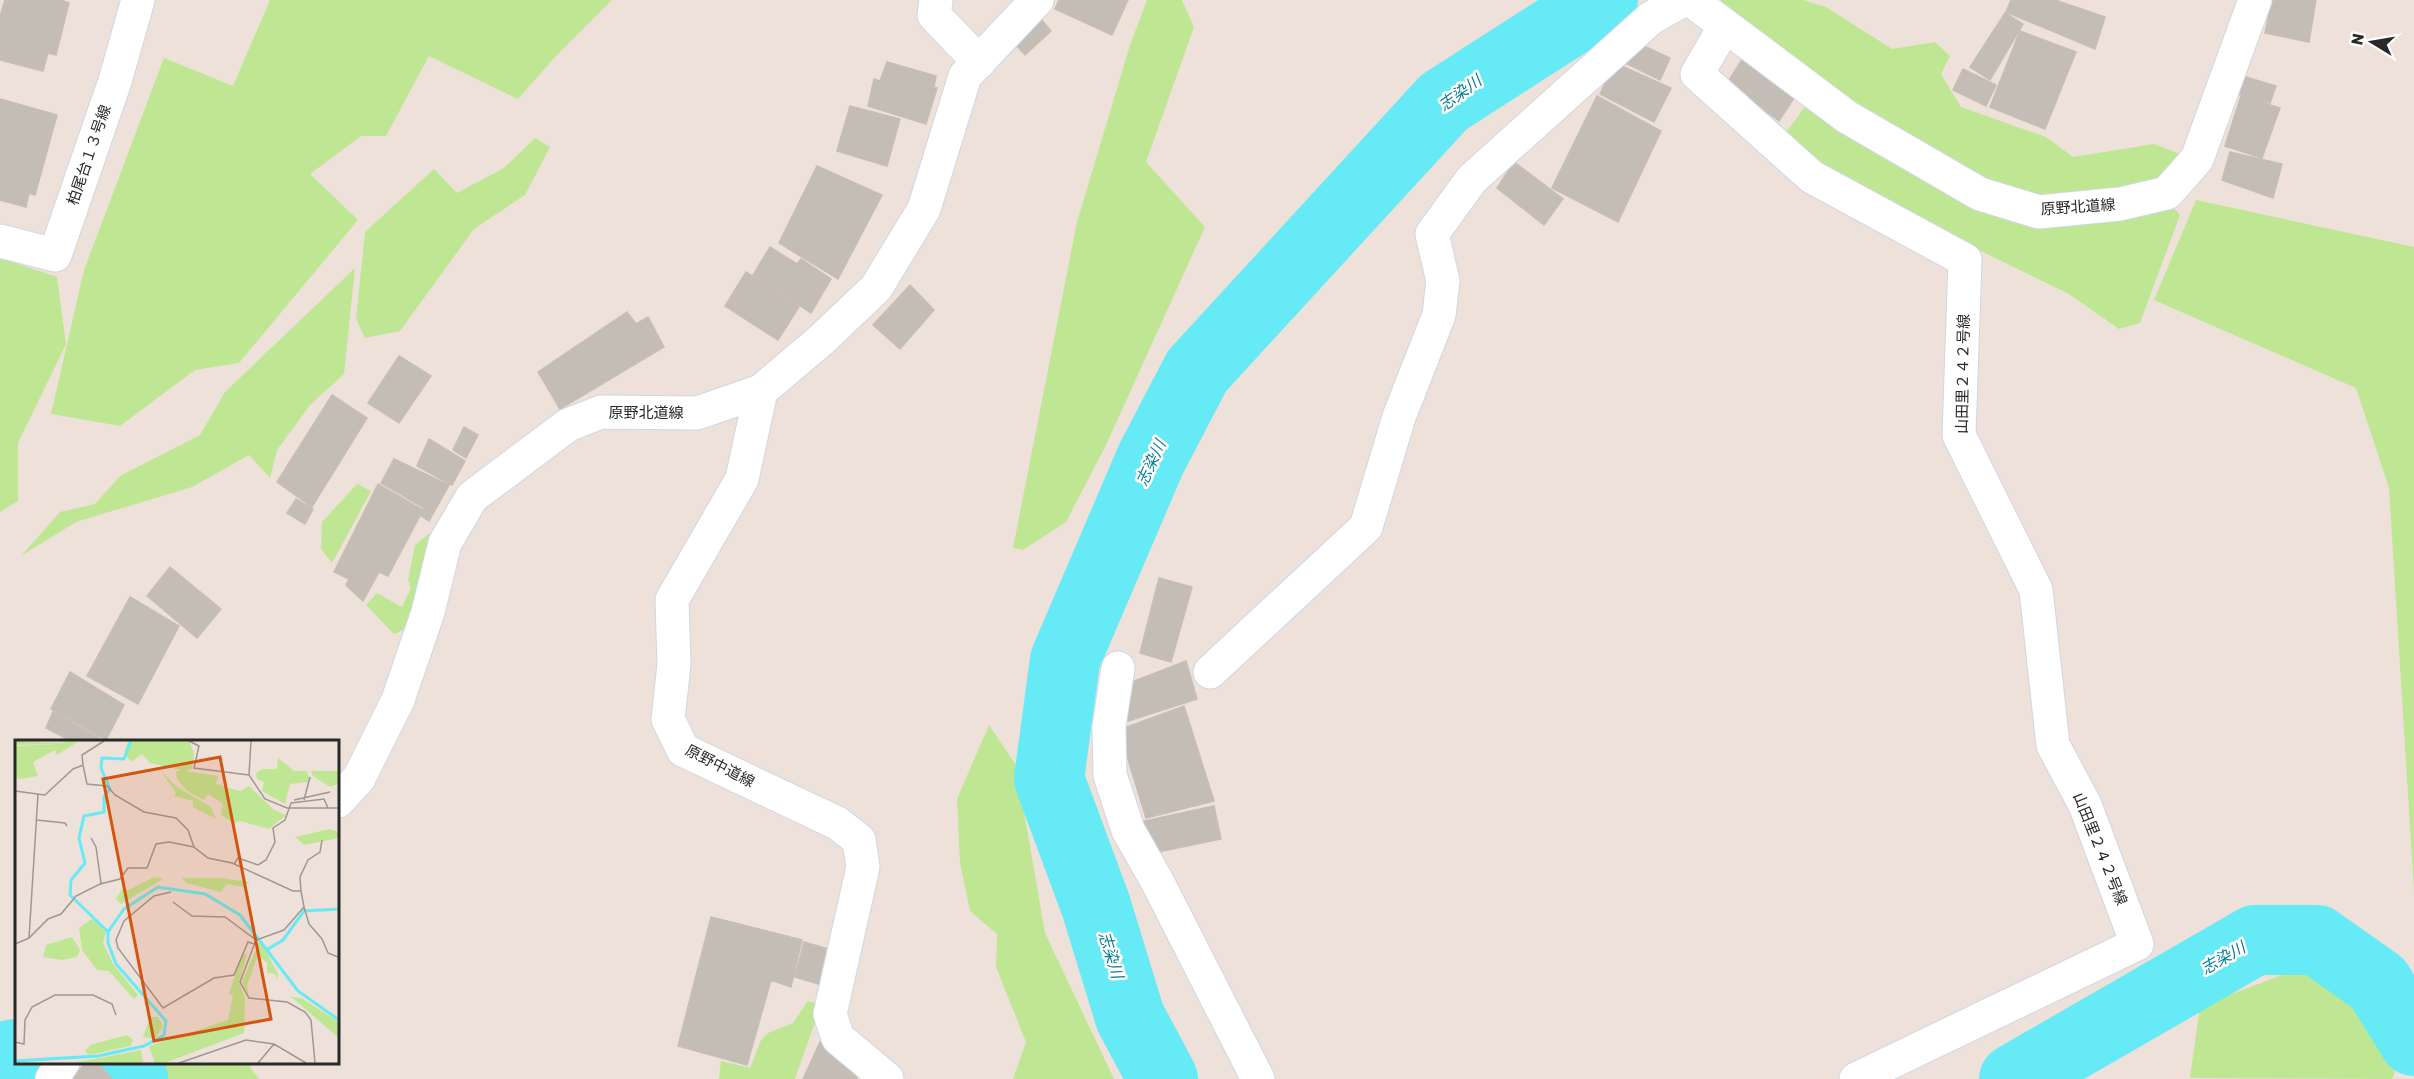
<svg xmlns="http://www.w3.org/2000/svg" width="2414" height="1079" font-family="Rubik,'Noto Sans JP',sans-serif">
<rect width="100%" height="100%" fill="#ede1da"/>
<path fill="#bfe793" d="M270 0H612L556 56 518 99 429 56 386 136H361L310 174 358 220 239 363 195 370 120 426 51 414 84 270 164 58 233 86Z
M1147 0H1182L1194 27 1146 162 1205 227 1106 445 1066 522 1023 550 1013 548 1077 222 1130 45Z
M1709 0H1803L1826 7 1892 49 1935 42 1950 56 1941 74 1961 107 2046 137 2073 157 2154 144 2188 157 2156 185 2039 200 1991 188 1846 102Z
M1807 104 1978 204 2168 202 2180 215 2140 323 2119 329 2069 294 1821 173 1785 134Z
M535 138 550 147 525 195 474 229 400 331 365 338 356 319 365 232 434 169 457 193 504 168Z
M2196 200 2414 247V892L2389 488 2356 388 2154 300Z
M0 258 57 277 66 344 18 443V501L0 512Z
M355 268 344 374 310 405 277 450 270 478 249 455 192 487 76 522 21 556 60 512 95 504 120 476 200 435 225 392Z
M357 484 371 491 332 563 321 549 322 522Z
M436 528 405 629 394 634 366 605 377 593 402 607 411 588 408 580 415 545Z
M989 725 1016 765 1045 933 1114 1079H1013L1026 1042 996 967 997 934 970 911 960 863 957 799Z
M2295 970 2359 997 2397 1067 2392 1079 2190 1078 2200 1006Z
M808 1001 821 1005 795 1079H719L721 1061 750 1068 761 1040 768 1033 793 1023Z
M16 1033V1062L55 1063 43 1079H0V1036Z
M103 1063H250L251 1069 259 1079H112Z"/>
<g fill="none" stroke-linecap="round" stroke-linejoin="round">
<path stroke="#66eaf6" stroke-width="70" d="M0 1057 16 1054
M119 1062 133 1079
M1163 1079 1130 1017 1096 906 1049 779 1065 660 1151 459 1197 371 1444 102 1603 0
M2014 1079 2255 940H2317L2378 983 2414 1041"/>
</g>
<path fill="#c4bdb6" stroke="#c8bdb4" stroke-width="1.5" d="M5 0H61L69 3 56 55 48 53 43 71 0 60V16Z
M1059 0H1128L1112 35 1055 9Z
M2011 0H2055L2105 17 2095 49 2006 12Z
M2272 0H2316L2309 42 2265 33Z
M2005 13 2023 24 1990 80 1970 67Z
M1040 18 1051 31 1025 55 1015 44Z
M2020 31 2076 52 2045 129 1990 107Z
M1631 40 1670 58 1660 80 1621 61Z
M1745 55 1798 92 1779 121 1727 83Z
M887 62 936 76 934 87 937 88 926 124 868 106 874 79 880 81Z
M1615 63 1671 88 1654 122 1600 94Z
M1963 69 1996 85 1986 106 1953 90Z
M2239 75 2276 86 2270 103 2234 93Z
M1597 96 1661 131 1618 222 1552 188Z
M2241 96 2280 108 2262 158 2225 146Z
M0 99 57 115 35 195 29 193 26 207 0 200Z
M850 106 900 119 887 166 837 151Z
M2230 152 2282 164 2273 198 2222 180Z
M1514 162 1563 199 1544 225 1497 188Z
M817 166 882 195 838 279 779 243Z
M770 247 797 264 801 259 831 279 811 313 753 275Z
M746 272 799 307 778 340 725 306Z
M910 285 934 310 900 349 873 325Z
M627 312 636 324 648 317 664 347 560 409 538 372Z
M399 356 431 376 399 423 368 403Z
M332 395 367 418 312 507 277 482Z
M464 427 478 435 466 458 453 450Z
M429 439 465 461 452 485 417 466Z
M394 459 449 485 429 521 421 516 424 508 381 483Z
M378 484 423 510 388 576 379 572 363 601 346 585 349 579 334 572Z
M296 499 313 509 305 524 287 513Z
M170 567 221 609 197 638 147 596Z
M1159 578 1192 587 1171 662 1140 653Z
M130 597 179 626 138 704 87 676Z
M1186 661 1197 699 1128 721 1119 687Z
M70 672 124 705 106 740 51 709Z
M1184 706 1214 801 1146 818 1119 730Z
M53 712 99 738 97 742H73L46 728Z
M1214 806 1221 839 1148 854 1140 822Z
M711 917 802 940 791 987 771 980 747 1065 678 1046Z
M804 942 832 950 822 985 795 977Z
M820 1042 850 1056 862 1066 856 1079H803Z
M86 1062H97L112 1079H72Z"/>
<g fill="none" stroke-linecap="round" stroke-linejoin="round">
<defs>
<path id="minor" d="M936 0 934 15 979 62
M1691 0 1847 117 1980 194 2039 212 2120 204 2167 193 2197 159 2255 0
M1725 26 1697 74 1812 177 1965 260 1959 435 2036 590 2053 745 2085 805 2137 944 1856 1079
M0 241 55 255 115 81 138 0
M761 391 742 479 672 600 674 665 668 719 683 750 837 823 859 840 863 867 830 1014 838 1038 887 1079
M1118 668 1109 726 1110 775 1128 830 1157 881 1258 1079
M1210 672 1366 527 1399 417 1439 315 1443 281 1432 234 1472 179 1651 18 1683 0
M338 801 359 778 398 700 428 612 445 543 472 497 568 425 601 412 697 413 761 391 820 341 876 288 924 209 965 76 1037 0
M52 1079 63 1062"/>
</defs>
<use href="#minor" stroke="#cfd7e3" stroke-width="35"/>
<use href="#minor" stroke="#fff" stroke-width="33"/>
</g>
<g text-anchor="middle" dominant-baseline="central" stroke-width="5" stroke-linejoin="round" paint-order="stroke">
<g font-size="15" fill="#292929" stroke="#fff">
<text transform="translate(89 155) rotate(-71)">柏尾台１３号線</text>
<text transform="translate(2078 207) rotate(-4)">原野北道線</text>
<text transform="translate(1963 374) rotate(-89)">山田里２４２号線</text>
<text x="646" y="413">原野北道線</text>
<text transform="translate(720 766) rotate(27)">原野中道線</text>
<text transform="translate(2100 849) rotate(68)">山田里２４２号線</text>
</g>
<g font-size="16" font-style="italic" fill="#067c93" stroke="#fff">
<text transform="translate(1460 93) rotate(-36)">志染川</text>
<text transform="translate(1151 463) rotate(-65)">志染川</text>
<text transform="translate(1111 955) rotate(73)">志染川</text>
<text transform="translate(2223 958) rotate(-30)">志染川</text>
</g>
</g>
<g transform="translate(15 740)">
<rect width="324" height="324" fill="#ede1da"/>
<path d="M0 1 41 3 64 1 42 15 40 10 18 22 23 36 5 39 0 38V6L41 4 0 5ZM113 1H174L179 13 177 29 171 31 203 36 201 44 225 51 234 46 259 70 271 75 254 89 225 81 219 83 206 75 208 64 193 54 189 60 171 50 162 39 161 31 166 30 135 23 127 14 117 22 109 14ZM263 18 279 31H292L294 37 293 42 275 44 270 64 247 51 249 42 242 39 241 33 247 29H262ZM146 31 162 47 196 67 201 79 178 67V61L159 56 161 53ZM296 31H324V44L315 47 298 36ZM315 89 324 92V98L289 105 280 97ZM139 137 148 139 106 164 101 159 107 149 114 150ZM167 138H204L235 142 228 147 212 144 206 152 171 143ZM77 179 91 192 88 203 98 224 123 255 119 259 94 231 82 230 67 210 64 188ZM57 197 65 210 62 217 47 220 28 217 31 205ZM245 200 263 234 262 240 260 234 252 233V223L243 215 232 245 234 257 227 242ZM228 213 232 215 224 242 230 259 229 293 150 323H140L134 306 213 280 218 256 214 253ZM275 256 288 259 324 282V298ZM135 277H143L148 286 140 299 128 297ZM112 295 118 300 115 306 74 315 70 311 75 305ZM126 310 128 323H58Z" fill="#bfe793"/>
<path fill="none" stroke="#66eaf6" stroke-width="3" d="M93 192 55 155 56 140 70 123 64 98 69 76 89 72V57L95 49 86 28 87 18 109 19 116 1M253 209 268 200 289 171 324 169M0 321 83 316 129 306 149 295 151 281 101 224 93 203V192L109 169 143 147 190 154 225 175 283 251 324 280"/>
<path fill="none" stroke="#9f9793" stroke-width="1.5" d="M174 1 184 6 179 28 234 35M236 1 234 35 250 59 272 68H324M68 25 67 15 89 1M0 51 30 55 58 29 68 25 72 44 92 46 100 55 129 72 161 78 173 90 179 107 193 118 217 123 278 151H286L289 167 269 190 241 200 225 242 234 258 272 262 290 272 296 280 300 323M279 60 315 52M289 60 295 37M21 80 50 83 52 86M76 98 81 107 86 143M219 124 223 118 243 125 251 120 260 102 258 88 270 80 276 63 309 59 313 68M286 151 285 137 293 120 305 112 307 100M156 152 139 156 109 181 101 200 103 208 148 268 199 238 219 235 233 202 239 204M158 162 177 176 210 177 241 200M289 167 294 184 307 199 313 213 323 217M14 198 23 54M0 204 14 198 33 179 46 174 61 156 85 144 105 139 113 128H132L141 104 154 102 179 107M0 302 9 304 10 280 17 267 40 255H78L97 264 101 275M164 323 231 300 259 304 291 323M243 323 259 304"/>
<path fill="#d5540f" fill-opacity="0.15" stroke="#d5540f" stroke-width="3" d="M205 17 256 279 139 301 88 39Z"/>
<rect width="324" height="324" fill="none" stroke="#292929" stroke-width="3"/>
</g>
<g transform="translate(2372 42) rotate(281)" stroke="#ffffff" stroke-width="4.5" paint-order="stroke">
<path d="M0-4.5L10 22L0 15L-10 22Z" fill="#292929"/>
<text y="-9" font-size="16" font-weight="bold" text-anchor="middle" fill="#292929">N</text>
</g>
</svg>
